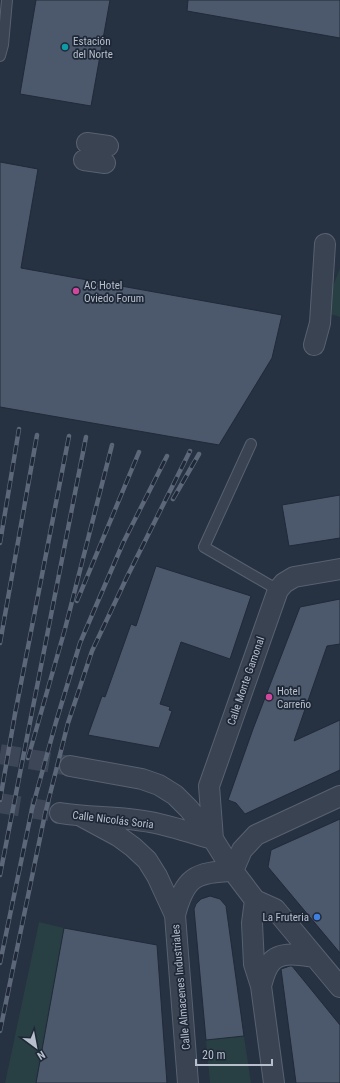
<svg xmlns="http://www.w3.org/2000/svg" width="340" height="1083" font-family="'Roboto Condensed',sans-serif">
<rect width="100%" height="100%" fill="#263142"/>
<path fill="#283f43" d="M340 268V317L323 312Z
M39 922 64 928 36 1083H5Z
M244 1036 251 1083H210L206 1040Z"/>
<path fill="#4c586b" stroke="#212a39" d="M36 0H110L91 106 20 94Z
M188 0H340V38L187 11Z
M0 162 38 169 21 268 282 315 272 358 219 445 0 407Z
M340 495V538L289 546 282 505Z
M156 566 251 596 230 659 181 642 160 704 170 707 169 710 172 711 159 748 88 735 102 696 105 697 131 624 136 626Z
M340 599V644L327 646 294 741 340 720V770L245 814 236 803 228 800 253 729 300 607Z
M340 819V953L268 867 271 850Z
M210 896 220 899 226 906 244 1036 206 1040 194 909 196 904 201 899Z
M64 928 157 945 167 1083H36Z
M290 966H292L340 1025V1083H296L281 969Z"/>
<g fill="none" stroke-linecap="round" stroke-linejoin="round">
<path stroke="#3c4657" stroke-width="20" stroke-dasharray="20 10" stroke-linecap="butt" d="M0 754 70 766
M0 803 60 813"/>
<defs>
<path id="lane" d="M0 56 3 45 7 0
M251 444 204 547 278 590"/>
<path id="street" d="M87 143 108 146
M84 160 105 163
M314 345 320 323 325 244
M70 766 142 779 159 785 175 795 189 809 213 839 233 871 255 900 275 909 340 987
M60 813C90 818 120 816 150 822 171 826 192 833 213 839
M81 816 118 836 133 847 147 860 157 876 175 915 188 1083
M213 839 209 786 278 590 284 583 294 577 340 569
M233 871 242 850 256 835 340 796
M255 900 252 923 254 964 261 986 274 1083
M175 915C185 877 195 872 233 871
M261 986C263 979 265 971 269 965 278 950 300 955 314 957"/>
</defs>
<use href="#lane" stroke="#58616f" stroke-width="12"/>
<use href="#street" stroke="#58616f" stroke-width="22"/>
<use href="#lane" stroke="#3a4352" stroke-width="10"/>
<use href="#street" stroke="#3a4352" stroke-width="20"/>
<defs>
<path id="rail" d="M173 499 199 454
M0 543 19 429
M77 601 139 452
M0 643 37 435
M28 758 65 629 112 445
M0 800 15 714 69 436
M0 875 86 437
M0 963 32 809 56 722 80 643 123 543 167 456
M0 1031 45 814 68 723 92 651 127 577 190 451"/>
</defs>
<use href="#rail" stroke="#5c6779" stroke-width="4.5"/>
<use href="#rail" stroke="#1f2837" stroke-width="3" stroke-dasharray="9" stroke-linecap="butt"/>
</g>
<circle fill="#0f9aa8" stroke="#1f2837" stroke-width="1.5" cx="65" cy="47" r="4"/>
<g fill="#d1479c" stroke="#1f2837" stroke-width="1.5">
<circle cx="76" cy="291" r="4"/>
<circle cx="269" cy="697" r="4"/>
</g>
<circle fill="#3f7fe0" stroke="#1f2837" stroke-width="1.5" cx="317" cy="917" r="4"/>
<g text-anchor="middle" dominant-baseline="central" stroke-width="3.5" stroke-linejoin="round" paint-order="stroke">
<g font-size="11" fill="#b7bfcc" stroke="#1f2837" text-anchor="start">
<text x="73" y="41">Estación<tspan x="73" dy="13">del Norte</tspan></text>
<text x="84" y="285">AC Hotel<tspan x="84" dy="13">Oviedo Forum</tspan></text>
<text x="277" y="691">Hotel<tspan x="277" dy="13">Carreño</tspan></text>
<text x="309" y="917" text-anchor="end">La Fruteria</text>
</g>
<g font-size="11" fill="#b7bfcc" stroke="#1f2837">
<text transform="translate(246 681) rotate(-71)">Calle Monte Gamonal</text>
<text transform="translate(113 820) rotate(7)">Calle Nicolás Soria</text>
<text transform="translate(181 987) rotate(-95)">Calle Almacenes Industriales</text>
</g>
</g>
<g transform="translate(36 1047) rotate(148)" stroke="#1f2837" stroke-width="3" paint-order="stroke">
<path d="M0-3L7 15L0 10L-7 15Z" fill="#b7bfcc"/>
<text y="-6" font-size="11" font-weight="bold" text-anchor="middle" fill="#b7bfcc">N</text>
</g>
<path d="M196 1059v6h76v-6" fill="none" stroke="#b7bfcc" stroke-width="2"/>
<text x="202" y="1059" font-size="12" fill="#b7bfcc" stroke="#1f2837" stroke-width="3" paint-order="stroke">20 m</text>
</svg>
